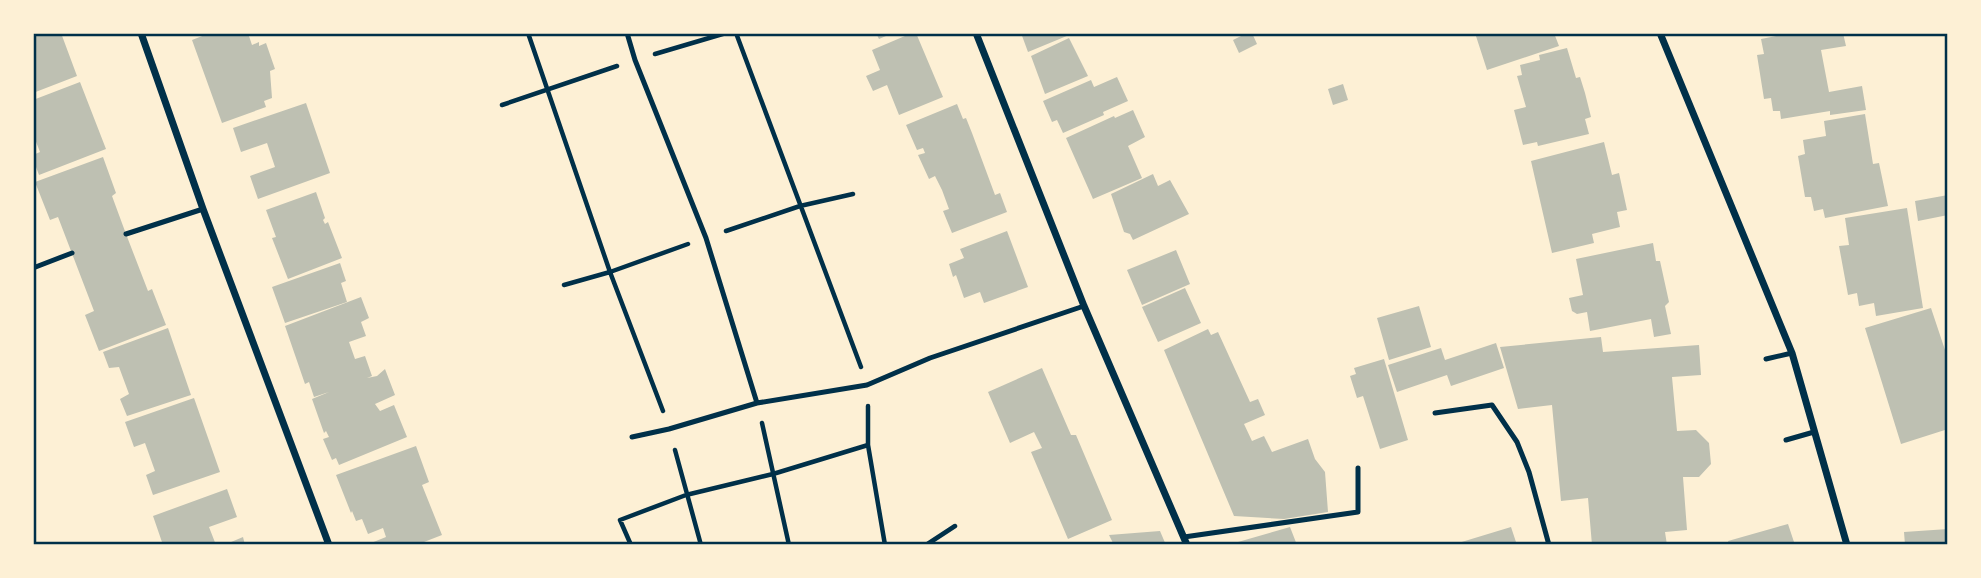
<svg xmlns="http://www.w3.org/2000/svg" width="1981" height="578" font-family="Overpass,sans-serif">
<rect width="100%" height="100%" fill="#fdf0d5"/>
<path fill="#bec0b2" d="M33 33H61L77 76 33 93Z
M210 33H248L252 45 259 42V46L266 43 275 69 270 71 272 98 264 101 266 107 222 123 192 40Z
M876 33H893L879 39Z
M912 33H916L943 97 899 115 887 85 873 91 866 76 880 70 872 50Z
M1021 33H1074L1028 52Z
M1247 33H1252L1257 44 1239 53 1233 40Z
M1475 33H1554L1559 46 1487 70Z
M1792 33H1843L1846 46 1821 50 1829 92 1862 86 1866 110 1830 115V111L1781 119 1780 111H1773L1771 98 1764 99 1757 55 1764 54 1761 39Z
M1069 38 1088 76 1045 94 1031 56Z
M1567 48 1576 78 1580 77 1585 93 1591 117 1585 119 1589 134 1538 146 1537 142 1523 145 1514 110 1526 107 1517 76 1522 75 1520 65 1540 60 1539 55Z
M1117 77 1128 101 1103 112 1104 115 1063 133 1057 120 1052 122 1043 101 1091 80 1094 87Z
M80 82 106 149 39 175 33 159V155L40 152 33 134V100Z
M1343 84 1348 100 1333 105 1328 89Z
M306 103 330 173 258 199 250 176 275 167 267 143 241 152 233 128Z
M957 104 963 119 966 118 972 133 995 195 1000 193 1007 212 952 233 943 211 949 209 942 190 935 176 929 179 918 155 925 153 923 148 917 150 906 125Z
M1133 110 1145 137 1128 146 1142 178 1093 199 1066 138 1114 116 1115 118Z
M1865 114 1873 164 1879 163 1888 206 1825 218 1823 209 1814 211 1811 197H1805L1798 156 1805 154 1803 140 1826 136 1824 121Z
M1604 142 1612 175 1619 173 1627 210 1617 212 1620 227 1592 234 1594 243 1552 253 1531 161Z
M103 157 116 193 112 196 126 234 148 291 152 289 166 325 99 351 85 315 94 311 58 217 50 220 35 182Z
M1153 174 1158 186 1170 180 1189 214 1133 240 1130 234 1124 232 1111 194Z
M316 192 325 218 323 220 325 224 328 222 342 258 288 279 272 238 276 237 266 210Z
M1948 195V215L1918 221 1915 201Z
M1907 208 1923 308 1876 316 1874 303 1859 306 1857 293 1848 295 1839 246 1849 245 1845 218Z
M1007 231 1028 287 984 303 980 292 964 298 956 275 953 277 949 264 964 258 960 249Z
M1653 243 1656 261H1660L1669 302 1665 306 1671 334 1654 337 1651 319 1590 331 1587 312 1577 314 1572 311 1569 298 1583 295 1576 259Z
M1176 250 1190 284 1142 305 1127 270Z
M340 263 346 281 341 283 347 302 285 323 272 287Z
M1185 288 1201 323 1158 342 1142 307Z
M361 297 369 318 361 322 366 336 349 342 355 359 365 356 372 376 367 378 377 376 385 369 395 395 375 404 380 411 394 405 407 437 339 465 336 458 332 460 323 439 329 437 326 431 324 433 312 399 329 392 314 397 309 382 305 384 285 326Z
M1419 306 1431 347 1389 360 1377 318Z
M1931 308 1948 359V429L1901 444 1865 328Z
M168 328 191 395 127 416 120 399 129 394 119 367 109 368 103 352Z
M1208 329 1211 335 1218 332 1250 402 1258 399 1265 415 1244 424 1252 441 1264 436 1272 452 1308 439 1315 459 1325 472 1328 512 1284 519 1234 516 1164 350Z
M1601 337 1603 352 1699 345 1701 375 1672 377 1677 431 1696 430 1709 443 1711 464 1699 477H1683L1687 530 1665 532 1667 545H1592L1588 498 1561 501 1552 405 1518 409 1500 347Z
M1496 343 1504 368 1451 386 1447 375 1397 392 1388 365 1441 348 1445 360Z
M1384 359 1408 440 1380 449 1363 396 1357 398 1350 376 1356 374 1354 368Z
M1042 368 1071 435H1076L1112 520 1068 539 1031 452 1042 448 1034 432 1010 443 988 392Z
M194 398 220 472 153 495 146 475 155 471 145 443 134 447 125 422Z
M416 446 429 482 422 485 442 535 424 542 426 545H366L386 537 383 528 368 534 362 519 356 521 352 511 351 513 336 475Z
M227 489 237 517 209 527 216 545H163L153 516Z
M1788 524 1795 545H1729L1728 541Z
M1290 527 1297 545H1231V544Z
M1511 527 1517 545H1455V544Z
M1948 529V545H1905L1904 532Z
M1160 531 1166 545H1114L1109 535Z
M243 537 245 545H224Z"/>
<g fill="none" stroke-linecap="round" stroke-linejoin="round">
<path stroke="#003049" stroke-width="4.5" d="M528 33 610 272 663 411
M736 33 861 367
M655 54 726 33
M502 105 617 66
M726 231 800 206 853 194
M564 285 610 272 688 244
M868 406V445L885 545
M762 423 789 545
M675 450 701 545
M631 545 620 520 686 495 773 474 868 445
M926 545 955 526"/>
<path stroke="#003049" stroke-width="5" d="M627 33 635 60 706 238 757 403
M126 234 203 209
M33 268 72 253
M1766 359 1792 353
M1435 413 1492 405 1517 442 1529 472 1549 545
M632 437 669 429 757 403 867 385 930 358 1084 306
M1786 440 1814 432
M1184 537 1358 512V468"/>
<path stroke="#003049" stroke-width="7" d="M141 33 203 209 329 545
M976 33 1084 306 1187 545
M1660 33 1792 353 1847 545"/>
</g>
<rect width="1981" height="578" fill="none" stroke="#fdf0d5" stroke-width="70"/>
<rect x="35" y="35" width="1911" height="508" fill="none" stroke="#003049" stroke-width="2.5"/>
</svg>
